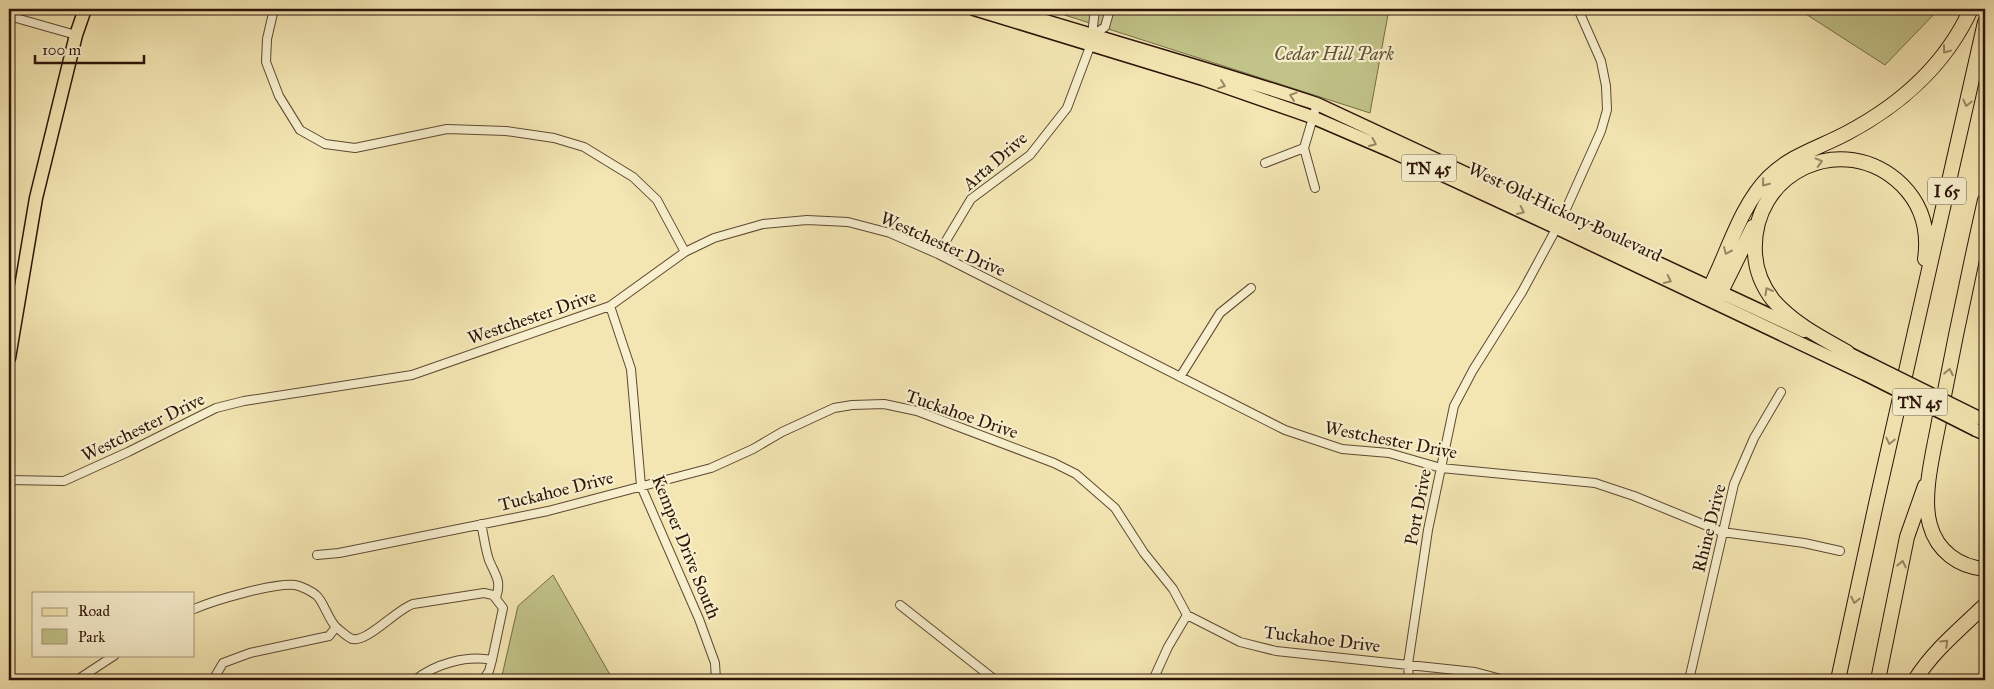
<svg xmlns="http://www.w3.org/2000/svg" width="1994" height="689" font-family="'IM FELL Great Primer',serif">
<rect width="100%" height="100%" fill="#f3e6b2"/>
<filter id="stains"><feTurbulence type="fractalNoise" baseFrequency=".004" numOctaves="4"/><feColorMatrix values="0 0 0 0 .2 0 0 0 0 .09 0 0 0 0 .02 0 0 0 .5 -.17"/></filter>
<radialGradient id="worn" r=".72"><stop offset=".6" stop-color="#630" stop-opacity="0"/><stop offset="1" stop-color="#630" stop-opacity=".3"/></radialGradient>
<path fill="#c1c388" stroke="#766c48" d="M1046 9H1389L1370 113Z
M1798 9H1939L1885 65Z
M553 575 613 680H501L518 606Z"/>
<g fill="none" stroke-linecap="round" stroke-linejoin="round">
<defs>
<path id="street" d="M274 9 267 39 266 62 279 96 300 130 325 144 355 148 447 129 506 131 554 138 584 147 633 177 657 200 685 252
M9 16 76 35
M1093 35 1105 27 1110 9
M1265 163 1304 148
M1315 188 1304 148 1317 104
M938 254 971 199 1030 155 1067 108 1091 44 1095 9
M610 306 631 369 641 486 699 619 715 663 716 680
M1180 377 1220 313 1251 288
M9 480 64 481 128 452 216 408 244 401 412 375 610 306 685 252 714 238 763 224 807 220 848 222 890 233 938 254 1285 430 1342 449 1389 453 1441 468 1595 483 1634 496 1722 532 1804 543 1840 551
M481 524C484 536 485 548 489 560 495 575 502 580 496 598
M317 555 339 553 548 511 711 468 753 449 782 432 834 408 852 405 884 404 917 411 1054 463 1076 474 1115 508 1144 553 1173 589 1187 615 1240 642 1276 651 1475 672 1505 680
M900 605 995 680
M194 609C215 600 273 583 295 585 301 586 311 591 316 595 323 600 328 619 336 627L329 636 250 653 223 663 213 680
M336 627C341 631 347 637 352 639 367 643 397 609 413 604L484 593 493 595 503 608 492 660
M77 680 115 655
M415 680C435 664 466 655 492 660L489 671 483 680
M1153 680 1168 647 1187 615
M1409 680 1408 664 1428 530 1454 406 1473 370 1522 292 1562 218 1601 131 1607 110 1606 86 1601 61 1578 9
M1689 680 1734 484 1754 438 1781 392"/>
<path id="primary" d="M974 9 1203 79 1312 117 1391 151 1557 228 1865 374
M1006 9C1110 41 1214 70 1317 104L1804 331
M1838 348 1868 363
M9 358 36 198 76 35 85 9
M1976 430 1985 434"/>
<path id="highway" d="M1985 200C1969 271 1954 343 1940 416 1935 446 1921 495 1930 525 1937 551 1959 567 1985 569
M1705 297C1726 260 1738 208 1769 177 1791 155 1821 147 1847 133 1900 105 1946 64 1971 9
M1716 302 1753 227
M1847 352C1820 337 1793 323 1773 300 1763 287 1756 270 1755 254 1750 172 1843 128 1902 185 1922 205 1929 231 1925 259
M1838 680 1876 504 1985 22
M1878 680 1907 537 1925 486
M1915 680C1933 651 1960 629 1985 605"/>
</defs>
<use href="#street" stroke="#5e4833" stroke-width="10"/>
<use href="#primary" stroke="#2c1409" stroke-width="15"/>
<use href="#highway" stroke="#2c1409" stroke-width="16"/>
<use href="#street" stroke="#f7efcd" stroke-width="8"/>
<use href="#primary" stroke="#f3e6b2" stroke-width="12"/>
<use href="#highway" stroke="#f3e6b2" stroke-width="14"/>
<defs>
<path id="primary-bridge" d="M1868 363 1979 418
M1865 374 1976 430"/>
</defs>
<use href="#primary-bridge" stroke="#2c1409" stroke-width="15" stroke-linecap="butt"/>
<use href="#primary-bridge" stroke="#f3e6b2" stroke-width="12"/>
</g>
<defs><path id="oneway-chevron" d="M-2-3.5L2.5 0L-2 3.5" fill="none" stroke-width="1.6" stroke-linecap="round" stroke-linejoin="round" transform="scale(1.25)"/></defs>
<g stroke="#986">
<use href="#oneway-chevron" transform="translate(1946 50) rotate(127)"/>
<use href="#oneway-chevron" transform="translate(1222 85) rotate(19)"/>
<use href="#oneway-chevron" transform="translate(1293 96) rotate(-162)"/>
<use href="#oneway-chevron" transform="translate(1967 103) rotate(103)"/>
<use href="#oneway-chevron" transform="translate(1373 143) rotate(24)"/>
<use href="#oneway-chevron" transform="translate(1819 162) rotate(-15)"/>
<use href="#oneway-chevron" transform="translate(1765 183) rotate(129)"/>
<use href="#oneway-chevron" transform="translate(1521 211) rotate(25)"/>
<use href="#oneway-chevron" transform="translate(1727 251) rotate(114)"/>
<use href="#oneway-chevron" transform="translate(1668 280) rotate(25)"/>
<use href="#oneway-chevron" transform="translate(1768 291) rotate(-120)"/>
<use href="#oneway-chevron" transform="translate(1949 372) rotate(-79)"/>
<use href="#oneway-chevron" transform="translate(1890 441) rotate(103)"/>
<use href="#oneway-chevron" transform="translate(1902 564) rotate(-78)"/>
<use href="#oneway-chevron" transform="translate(1855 600) rotate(102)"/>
<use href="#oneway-chevron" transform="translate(1945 643) rotate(-44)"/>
</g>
<g text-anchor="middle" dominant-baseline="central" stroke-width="4.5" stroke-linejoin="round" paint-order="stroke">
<g fill="#f7efcd" stroke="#695644" stroke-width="1">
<rect x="1401.5" y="154.5" width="55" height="27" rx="4"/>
<rect x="1928" y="177.5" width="38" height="27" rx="4"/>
<rect x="1892.5" y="388.5" width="55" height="27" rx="4"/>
</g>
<g font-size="16" font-weight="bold" fill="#2c1409">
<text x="1429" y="168">TN 45</text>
<text x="1947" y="191">I 65</text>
<text x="1920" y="402">TN 45</text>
</g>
<g font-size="18" font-style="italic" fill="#605135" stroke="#f7efcd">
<text x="1334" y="54">Cedar Hill Park</text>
</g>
<g font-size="18" fill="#2c1409" stroke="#f7efcd">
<text transform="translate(995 161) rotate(-41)">Arta Drive</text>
<text transform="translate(1565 212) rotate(25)">West Old Hickory Boulevard</text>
<text transform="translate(943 244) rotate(24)">Westchester Drive</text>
<text transform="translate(532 317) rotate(-19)">Westchester Drive</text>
<text transform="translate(962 414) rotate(19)">Tuckahoe Drive</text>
<text transform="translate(143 427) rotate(-26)">Westchester Drive</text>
<text transform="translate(1391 440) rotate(11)">Westchester Drive</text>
<text transform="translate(556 491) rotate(-14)">Tuckahoe Drive</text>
<text transform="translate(1418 507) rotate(-79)">Port Drive</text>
<text transform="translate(1709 528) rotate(-76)">Rhine Drive</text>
<text transform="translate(686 547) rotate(68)">Kemper Drive South</text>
<text transform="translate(1322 639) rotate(7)">Tuckahoe Drive</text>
</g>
</g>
<rect width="1994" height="689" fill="none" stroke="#f3e6b2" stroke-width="30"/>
<rect x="10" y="10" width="1974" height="669" fill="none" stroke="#2c1409" stroke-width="2.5"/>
<rect x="15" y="15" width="1964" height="659" fill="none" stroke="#2c1409"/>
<rect x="32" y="592" width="162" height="65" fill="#f7efcd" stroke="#a6977f"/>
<rect x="42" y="608" width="25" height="8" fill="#f3e6b2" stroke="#a6977f"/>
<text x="78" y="616" font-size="15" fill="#2c1409">Road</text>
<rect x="42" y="629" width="25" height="15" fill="#c1c388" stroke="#a6977f"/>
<text x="78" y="642" font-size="15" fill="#2c1409">Park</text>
<path d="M35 55v8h109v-8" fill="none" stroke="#2c1409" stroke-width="2.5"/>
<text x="42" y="55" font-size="15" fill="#2c1409" stroke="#f7efcd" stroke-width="4" paint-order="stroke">100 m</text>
<rect width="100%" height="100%" filter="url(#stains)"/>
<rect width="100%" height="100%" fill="url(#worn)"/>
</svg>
